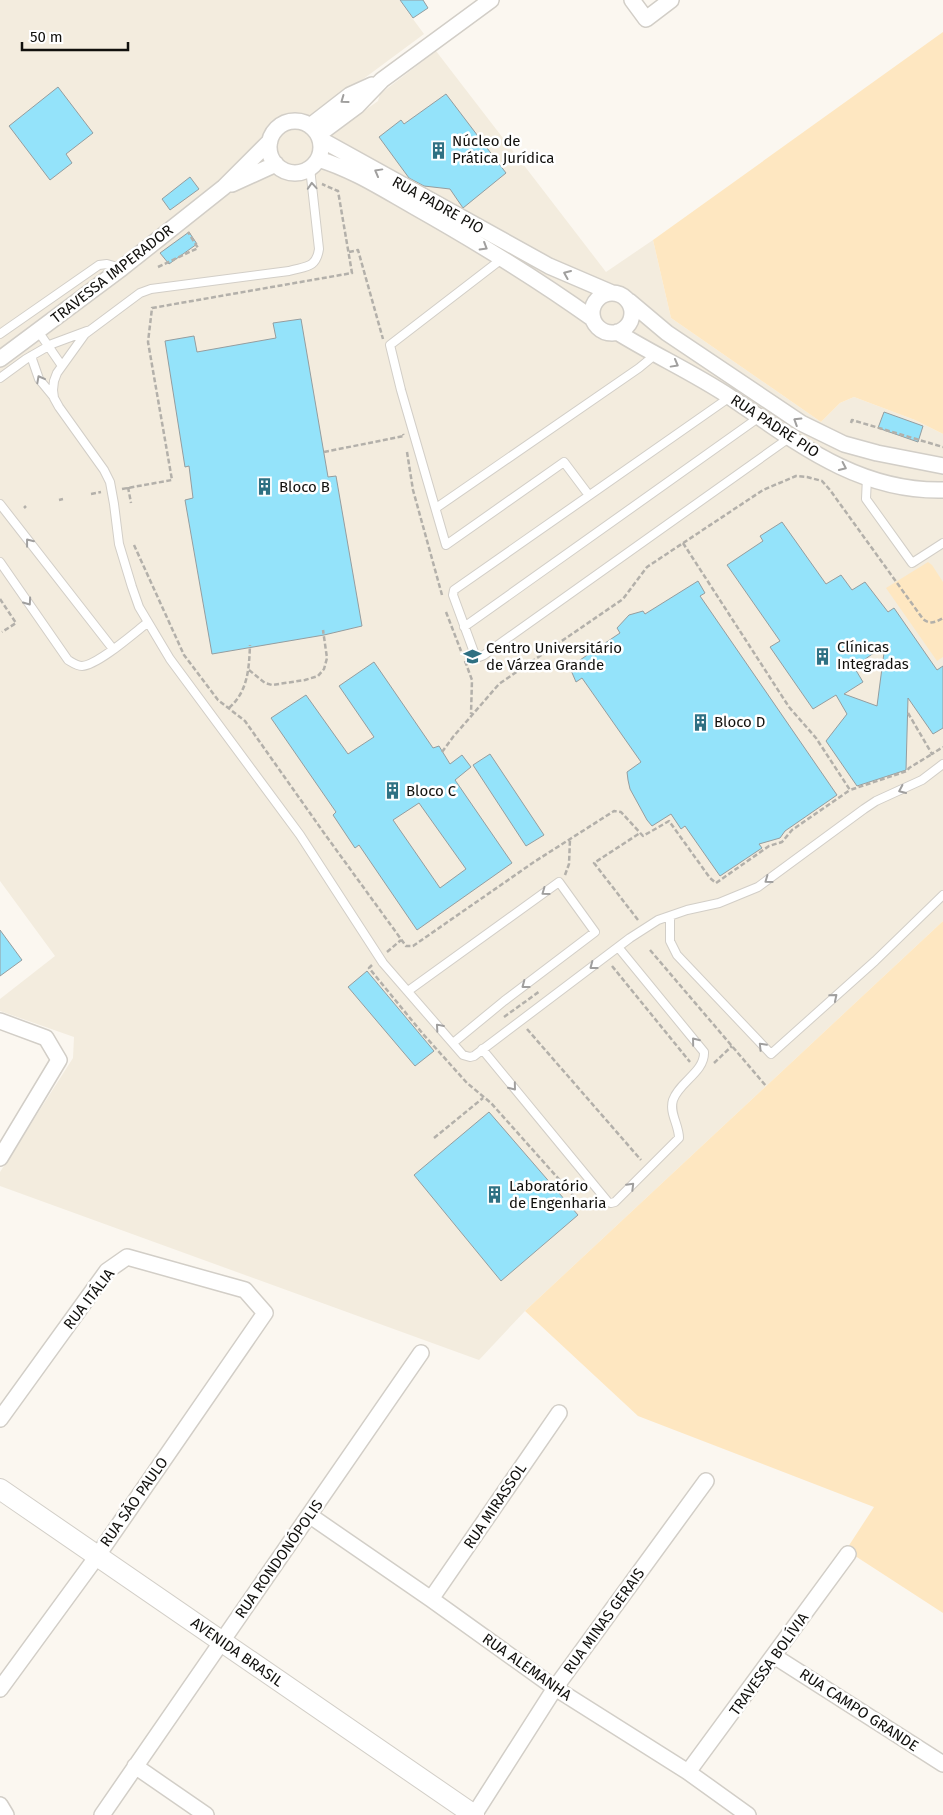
<svg xmlns="http://www.w3.org/2000/svg" width="943" height="1815" font-family="'Fira Sans',sans-serif">
<rect width="100%" height="100%" fill="#fbf7f0"/>
<path fill="#f3ecde" d="M0 0H399L424 34 339 97 353 119 378 101 380 94 436 51 606 272 653 240 671 318 821 422 840 403 854 397 915 420 943 434V921L525 1311 479 1360 0 1186V1172L73 1058 74 1037 0 1011V999L55 956 0 881Z"/>
<path fill="#fee7c1" d="M943 32V434L915 420 854 397 840 403 821 422 671 318 653 240Z
M928 562 932 565 943 582V657L937 661 886 588Z
M943 921V1613L846 1550 874 1507 638 1416 525 1311Z"/>
<path fill="#94e3fa" stroke="#959d9f" fill-rule="evenodd" d="M400 0H423L428 8 413 18Z
M58 87 93 133 66 154 72 163 50 180 9 126Z
M446 94 506 173 463 208 450 189 424 186 409 178 379 137 401 120 404 124Z
M190 177 199 189 170 210 162 199Z
M189 232 197 244 169 264 160 253Z
M301 319 328 477 336 476 362 626 324 635 212 654 185 500 193 498 189 466 185 467 165 341 194 336 197 352 276 338 273 323Z
M884 412 923 426 918 442 878 428Z
M782 522 826 584 841 575 852 590 865 582 888 612 894 608 937 670 943 666V728L933 734 908 698 906 770 857 786 826 741 847 714 836 695 813 709 770 647 780 641 727 565 763 541 760 536ZM885 645 877 706 844 694 863 682 854 667Z
M698 581 705 593 700 596 837 795 785 831 780 838 759 844 762 848 720 876 685 826 681 829 671 814 652 826 647 820 630 789 628 780 627 772 641 762 582 678 576 682 570 668 574 664 620 633 617 628 629 615 643 611 645 614Z
M374 662 433 748 439 746 450 764 462 755 471 767 455 780 512 863 417 930 359 845 355 848 333 815 336 812 271 718 306 695 348 754 374 737 339 686ZM419 803 466 869 440 888 393 820Z
M490 754 544 835 526 846 473 765Z
M0 930 22 960 0 976Z
M367 971 434 1051 415 1066 348 987Z
M489 1112 578 1215 501 1281 414 1175Z"/>
<g fill="none" stroke-linecap="round" stroke-linejoin="round">
<defs>
<path id="lane" d="M310 168 319 249C316 269 305 266 289 271L151 289 140 293 85 334 57 373 54 381 53 390 54 398 59 407 104 470 110 482 114 504 119 544 132 587 139 607 170 659 300 835 383 963 463 1055 470 1057 474 1056 630 938 658 920 687 910 719 903 758 887 864 809 876 801 922 780 943 764
M503 258 390 345 401 390 446 545 564 462 588 494
M38 331 62 366
M0 334 99 265 107 264 121 268
M31 356 39 379 53 396
M0 378 26 359 52 344 87 331
M730 397 454 590 453 595 475 655 479 657 484 655 789 438
M867 477 866 499 912 563 943 543
M0 504 113 649
M436 508 639 368 656 354
M0 562 68 660C73 663 77 666 82 666 98 665 134 633 147 623
M464 627 758 418
M670 916V941L677 955 771 1054 875 961 943 895
M408 991 559 882 595 932 504 1001 453 1043
M482 1049 608 1202 611 1203 615 1202 679 1138C679 1125 669 1113 673 1100 679 1082 705 1072 704 1052L618 947"/>
<path id="street" d="M632 0 646 19 671 0
M269 147a26 26 0 1 1 52 0a26 26 0 1 1-52 0Z
M310 126 350 95 372 85
M318 135 357 106 382 80 491 0
M320 139 549 266 612 293
M318 159C352 169 383 189 413 206 475 241 536 278 593 319
M232 184 276 164
M592 313a20 20 0 1 1 40 0a20 20 0 1 1-40 0Z
M629 301 667 333 801 423 844 444 877 453 943 466
M617 332C654 355 694 373 730 397 796 442 858 492 943 490
M0 359 122 268 224 187 270 141
M0 1021 46 1038 59 1060 0 1158
M0 1419 107 1271 127 1257 245 1290 265 1313 98 1555 0 1689
M309 1515 431 1599 555 1688 688 1772 748 1815
M431 1599 559 1413
M774 1656 943 1764
M135 1766 206 1815
M688 1772 848 1554
M0 1805 6 1815
M102 1815 421 1353
M474 1815 555 1688 706 1481"/>
<path id="secondary" d="M0 1489 474 1815"/>
</defs>
<use href="#lane" stroke="#d2cec7" stroke-width="10"/>
<use href="#street" stroke="#d2cec7" stroke-width="18"/>
<use href="#secondary" stroke="#d2cec7" stroke-width="22"/>
<path stroke="#b3b0aa" stroke-width="2.5" stroke-dasharray="5 2.5" stroke-linecap="butt" d="M349 252 358 250 383 339
M158 267 198 248 188 232
M851 423 852 420 943 447
M324 452 404 436 403 434
M407 452 413 490 442 595
M128 487 131 503
M122 489 172 480 148 342 152 308 352 273 338 191 322 184
M91 494 101 492
M59 500 63 499
M24 508 26 506
M683 543 789 707 816 738 850 790 907 771 909 768 932 754
M134 545 184 655 218 700 245 721 324 833 406 946H413L534 862 614 811 621 812 643 836 669 821 710 878 716 883 769 846 782 842 792 830 850 790
M0 599 16 623 2 632
M446 612 461 651
M465 661 472 680 471 714
M249 670 265 683 272 685 305 680 318 676 324 669 327 658 323 630
M229 708C248 691 249 669 250 645
M908 713 932 754 943 747
M442 752 453 737 499 684 623 599 647 567 763 490 796 476 807 477 822 481 830 490 923 619C930 625 936 622 943 618
M565 875 569 864 570 839
M638 920 594 863 640 833
M650 950 766 1086
M387 952 401 940
M372 965 369 968 423 1034 467 1083 491 1103 581 1204
M612 966 690 1062
M504 1017 540 991
M527 1029 641 1160
M714 1063 732 1046
M434 1138 483 1098"/>
<use href="#lane" stroke="#fff" stroke-width="8"/>
<use href="#street" stroke="#fff" stroke-width="15"/>
<use href="#secondary" stroke="#fff" stroke-width="20"/>
</g>
<defs><path id="oneway-chevron" d="M-2-3.5L2.5 0L-2 3.5" fill="none" stroke-width="1.6" stroke-linecap="round" stroke-linejoin="round" transform="scale(1.25)"/></defs>
<g stroke="#a09f9e">
<use href="#oneway-chevron" transform="translate(344 100) rotate(144)"/>
<use href="#oneway-chevron" transform="translate(378 172) rotate(-151)"/>
<use href="#oneway-chevron" transform="translate(312 186) rotate(-94)"/>
<use href="#oneway-chevron" transform="translate(484 247) rotate(31)"/>
<use href="#oneway-chevron" transform="translate(567 274) rotate(-157)"/>
<use href="#oneway-chevron" transform="translate(675 364) rotate(29)"/>
<use href="#oneway-chevron" transform="translate(40 379) rotate(-118)"/>
<use href="#oneway-chevron" transform="translate(797 421) rotate(-148)"/>
<use href="#oneway-chevron" transform="translate(843 467) rotate(25)"/>
<use href="#oneway-chevron" transform="translate(29 542) rotate(-128)"/>
<use href="#oneway-chevron" transform="translate(28 602) rotate(55)"/>
<use href="#oneway-chevron" transform="translate(902 790) rotate(155)"/>
<use href="#oneway-chevron" transform="translate(768 880) rotate(144)"/>
<use href="#oneway-chevron" transform="translate(545 892) rotate(144)"/>
<use href="#oneway-chevron" transform="translate(593 966) rotate(143)"/>
<use href="#oneway-chevron" transform="translate(525 985) rotate(143)"/>
<use href="#oneway-chevron" transform="translate(834 997) rotate(-40)"/>
<use href="#oneway-chevron" transform="translate(439 1027) rotate(-131)"/>
<use href="#oneway-chevron" transform="translate(695 1041) rotate(-129)"/>
<use href="#oneway-chevron" transform="translate(762 1046) rotate(-134)"/>
<use href="#oneway-chevron" transform="translate(513 1087) rotate(51)"/>
<use href="#oneway-chevron" transform="translate(631 1186) rotate(-45)"/>
</g>
<defs>
<symbol id="building-bare" viewBox="-9 -9 18 18"><path d="M-4-6H4V6H1V3H-1V6H-4ZM-2.5-4.3h1.7v1.8h-1.7ZM.8-4.3h1.7v1.8H.8ZM-2.5-1h1.7V.8h-1.7ZM.8-1h1.7V.8H.8Z" fill="#2e7082" stroke="#fff" stroke-width="2.5" paint-order="stroke"/></symbol>
<symbol id="university-bare" viewBox="-9 -9 18 18"><path d="M0-5L7-2L0 1L-7-2ZM-4 1L0 2.5L4 1V4Q0 6-4 4Z" fill="#2e7082" stroke="#fff" stroke-width="2.5" paint-order="stroke"/></symbol>
</defs>
<g fill-rule="evenodd">
<use href="#building-bare" x="426" y="138" width="25" height="25"/>
<use href="#building-bare" x="252" y="474" width="25" height="25"/>
<use href="#building-bare" x="810" y="644" width="25" height="25"/>
<use href="#university-bare" x="460" y="644" width="25" height="25"/>
<use href="#building-bare" x="688" y="710" width="25" height="25"/>
<use href="#building-bare" x="380" y="778" width="25" height="25"/>
<use href="#building-bare" x="482" y="1182" width="25" height="25"/>
</g>
<g text-anchor="middle" dominant-baseline="central" stroke-width="5" stroke-linejoin="round" paint-order="stroke">
<g font-size="15" fill="#11100d" stroke="#fff" text-anchor="start">
<text x="452" y="141">Núcleo de<tspan x="452" dy="17">Prática Jurídica</tspan></text>
<text x="279" y="487">Bloco B</text>
<text x="837" y="647">Clínicas<tspan x="837" dy="17">Integradas</tspan></text>
<text x="486" y="648">Centro Universitário<tspan x="486" dy="17">de Várzea Grande</tspan></text>
<text x="714" y="722">Bloco D</text>
<text x="406" y="791">Bloco C</text>
<text x="509" y="1186">Laboratório<tspan x="509" dy="17">de Engenharia</tspan></text>
</g>
<g font-size="15" fill="#11100d" stroke="#fff">
<text transform="translate(438 205) rotate(29)">RUA PADRE PIO</text>
<text transform="translate(112 274) rotate(-38)">TRAVESSA IMPERADOR</text>
<text transform="translate(775 426) rotate(33)">RUA PADRE PIO</text>
<text transform="translate(89 1299) rotate(-52)">RUA ITÁLIA</text>
<text transform="translate(134 1502) rotate(-55)">RUA SÃO PAULO</text>
<text transform="translate(495 1506) rotate(-56)">RUA MIRASSOL</text>
<text transform="translate(279 1559) rotate(-55)">RUA RONDONÓPOLIS</text>
<text transform="translate(604 1621) rotate(-54)">RUA MINAS GERAIS</text>
<text transform="translate(237 1652) rotate(35)">AVENIDA BRASIL</text>
<text transform="translate(769 1664) rotate(-54)">TRAVESSA BOLÍVIA</text>
<text transform="translate(527 1667) rotate(35)">RUA ALEMANHA</text>
<text transform="translate(859 1710) rotate(33)">RUA CAMPO GRANDE</text>
</g>
</g>
<path d="M22 42v8h106v-8" fill="none" stroke="#11100d" stroke-width="2.5"/>
<text x="30" y="42" font-size="15" fill="#11100d" stroke="#ffffff" stroke-width="4" paint-order="stroke">50 m</text>
</svg>
